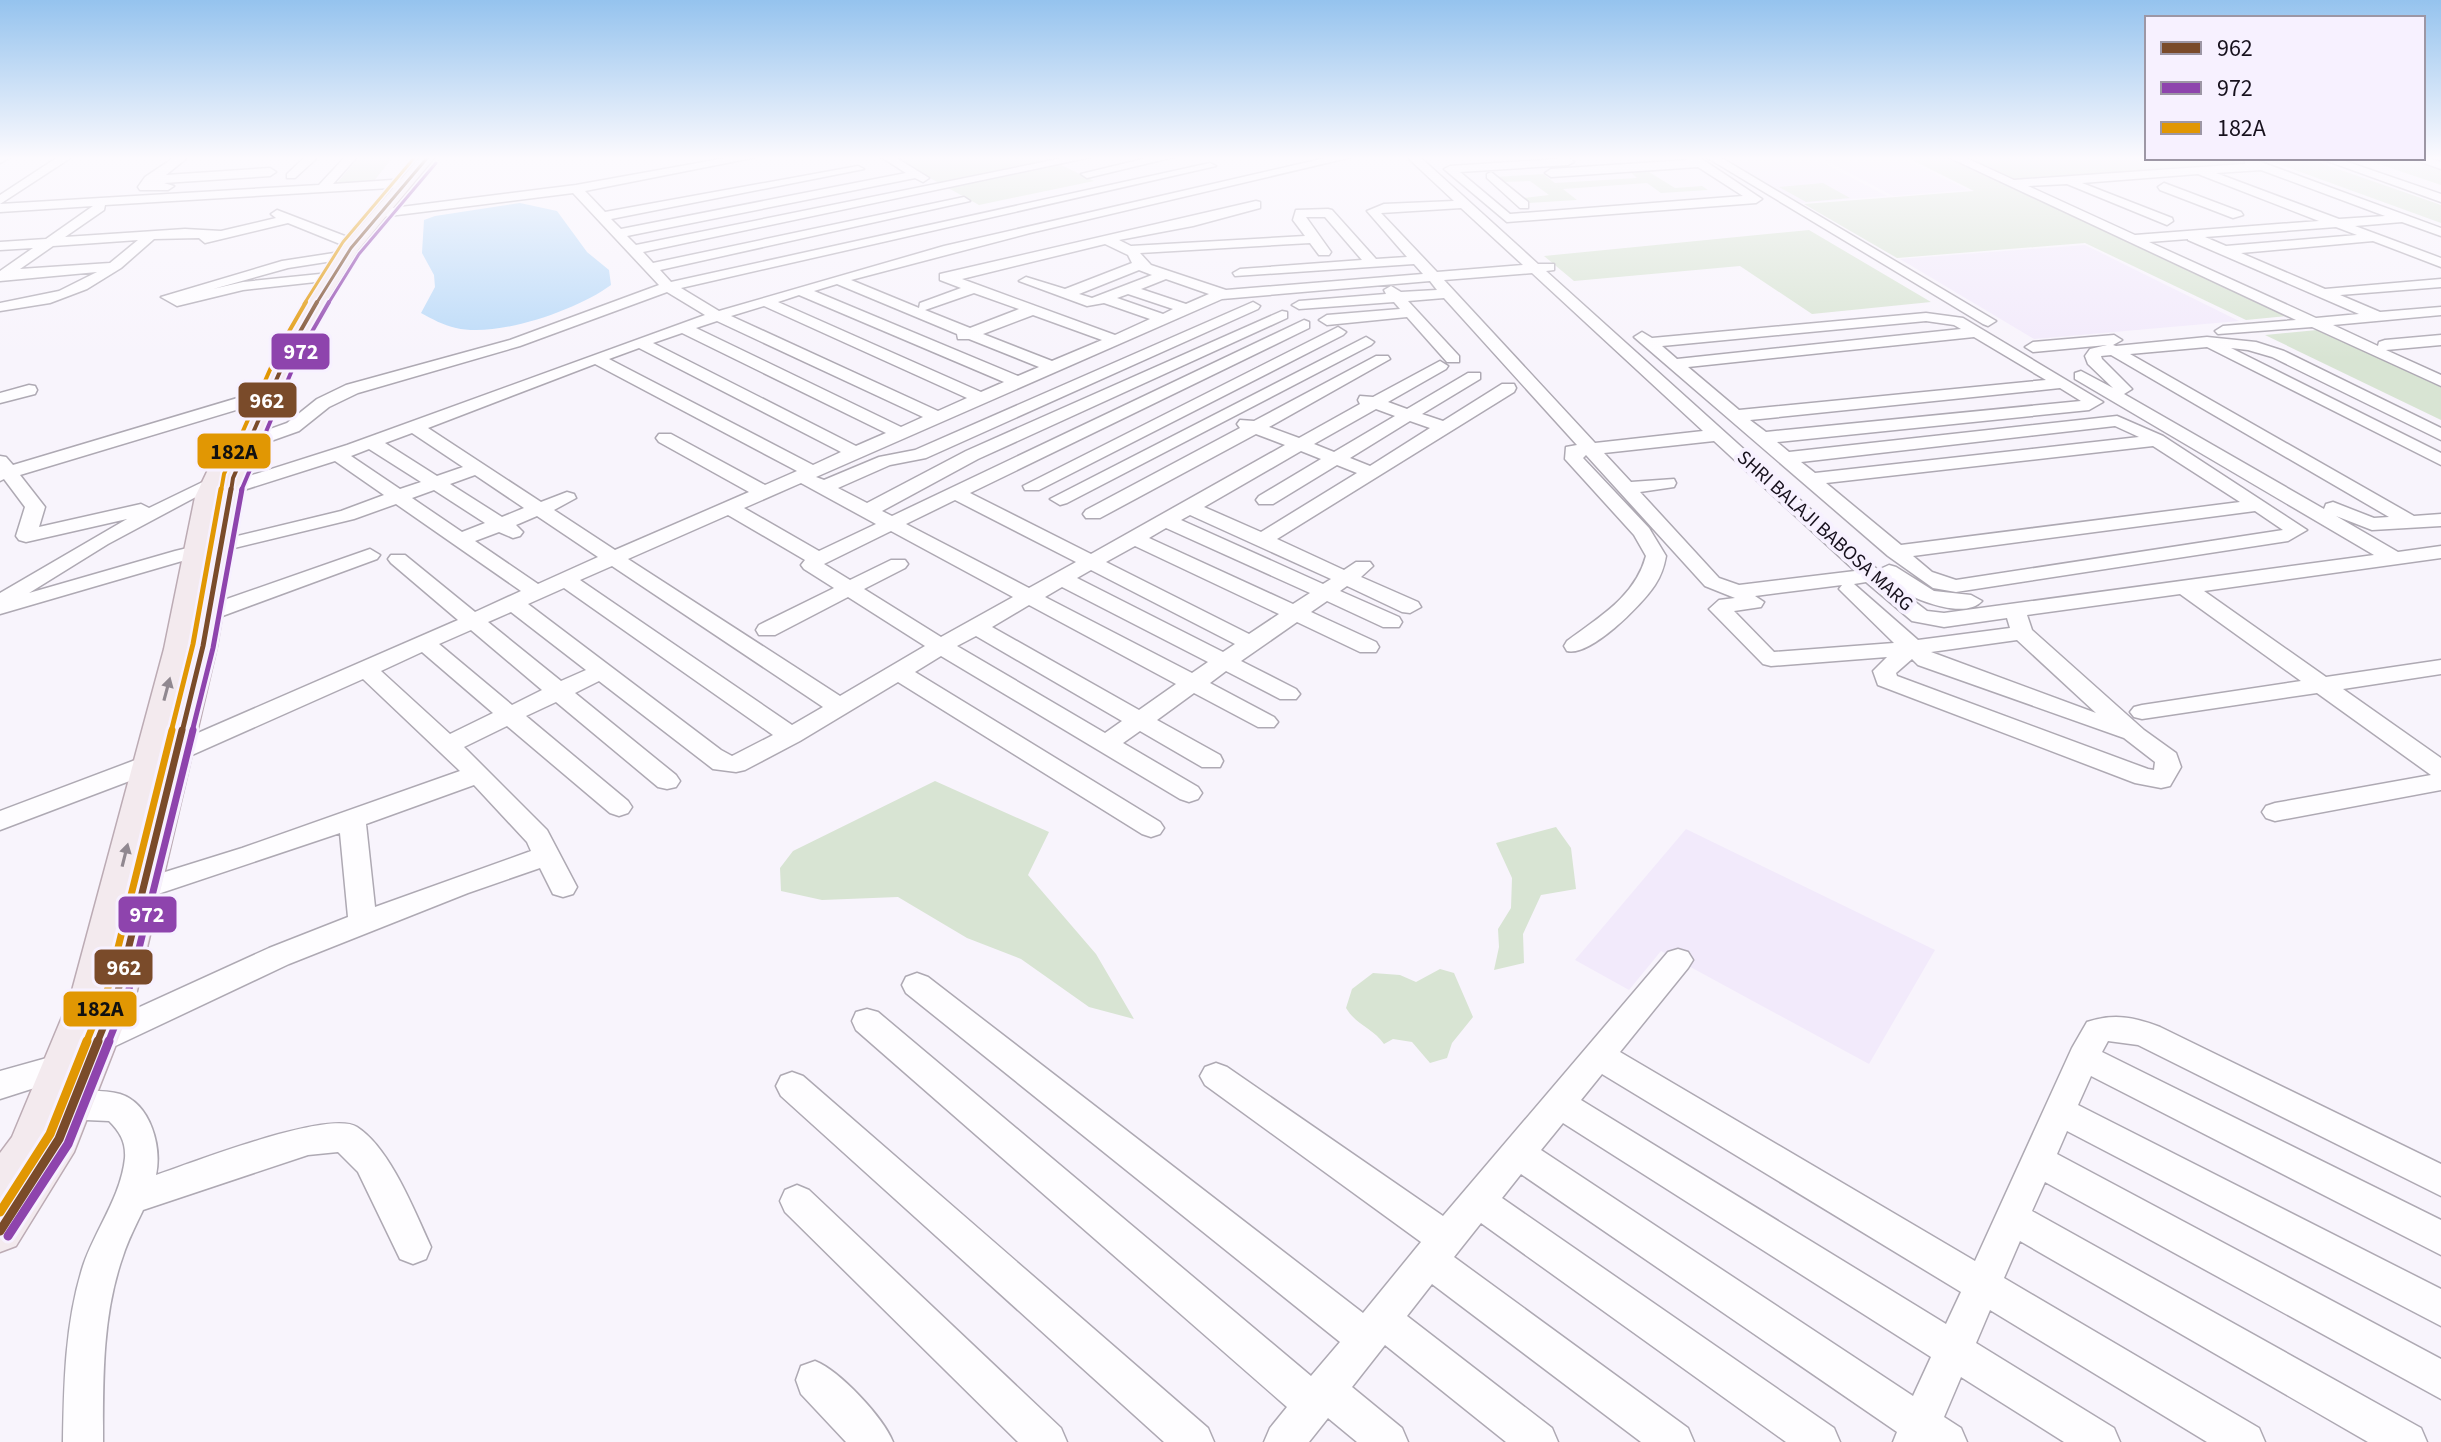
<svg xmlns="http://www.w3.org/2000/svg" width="2441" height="1442" font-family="'Source Sans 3',sans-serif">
<rect width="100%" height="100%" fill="#f8f4fc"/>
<path fill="#f2eafb" d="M1720 157H1812L1887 196 1801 203Z
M1819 157H1899L1968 190 1893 196Z
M2085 245 2239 321 2034 339 1900 259Z
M1686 829 1935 950 1869 1064 1661 951 1629 990 1575 960Z"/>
<path fill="#d8e4d3" d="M359 157H393L374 181 337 183Z
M892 157H1045L1094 181 979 205Z
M1906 157H1945L2287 316 2246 320 2085 243 1897 258 1804 204 1974 191Z
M1959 157 2225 158 2249 167 2018 184Z
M2262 158H2306L2441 205V223Z
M2361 158H2405L2441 170V185Z
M1669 165 1677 170 1649 172 1675 188 1702 186 1708 190 1661 193 1647 183 1563 189 1577 200 1528 203 1523 198 1549 195 1530 181 1502 182 1495 177 1543 174 1555 183 1637 178 1626 168Z
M1823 183 1850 198 1806 202 1779 187Z
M1809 230 1931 302 1812 314 1740 266 1574 281 1544 256Z
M2317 330 2441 387V420L2265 335Z
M935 781 1049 832 1028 875 1096 954 1134 1019 1089 1007 1021 959 967 938 898 897 822 900 781 891 780 868 793 851Z
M1556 827 1571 848 1576 889 1541 895 1523 934 1524 963 1494 970 1499 947 1498 929 1511 908 1512 878 1496 843Z
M1440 969 1454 973 1473 1017 1452 1043 1447 1058 1430 1063 1412 1042 1393 1039 1384 1044C1373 1028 1356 1025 1346 1008L1352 989 1373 973 1400 975 1416 982Z"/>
<path fill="#badaf8" d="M520 203 557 211 587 252 609 270 611 285C577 310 498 338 456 328 443 325 432 319 421 313L435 287 434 275 422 253 424 220 435 216Z"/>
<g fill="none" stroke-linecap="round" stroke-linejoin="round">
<defs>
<path id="minor" d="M0 157H11L0 163Z
M58 157H72L0 204V195Z
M175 157H188L166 175 270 168 276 172 270 176 164 183 174 186 168 190H140L138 187 145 177Z
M305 157H318L295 178H287V174Z
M345 157H357L333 184 407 179 413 183 407 187 105 205 104 210 65 237 185 229 221 231 276 218 271 214 277 210 350 238V244H340L288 223 205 243 199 238 154 239 121 268 87 289 50 303 0 311V303L59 291 97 272 0 281V271L33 248 0 250V242L46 239 93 206 0 212V204L319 185ZM138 240 110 263 20 269 53 246Z
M731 157H757L585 191 605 212 858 166 864 169 611 219 621 229 906 173 881 157H895L929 178 923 182 915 178 627 236 636 245 1068 157H1091L643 252 653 263 964 197 970 201 660 270 671 282 1210 163 1216 166 681 288 719 311 944 246 1330 157H1352L1030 233 851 280 919 308 920 303 961 288 940 280V274L1256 201 1260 202V208L1193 226 1119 240 1131 246 1305 236 1293 220 1296 210 1328 209 1332 210 1376 259 1407 257 1367 211 1384 204 1454 201 1407 157H1420L1538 264H1554V270L1546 271 1878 570 1889 565 1896 567 1934 591 1971 595 1982 601C1965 620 1915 600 1897 588L1927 611 1944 613 2374 555 2075 379V373L2081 371 2113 388 2088 364 2085 356 2090 349 2107 345 2033 352 2025 347 2033 342 2114 335 2122 340 2113 345 2116 346 2207 337 2256 342 2284 351 2441 428V440L2272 357 2248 350 2231 348 2441 453V465L2207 347 2130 354 2414 516 2441 514V526L2372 530 2336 516 2398 552 2441 546V558L2204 591 2326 677 2441 660V674L2343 689 2441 758V790L2275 821 2266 818 2262 812 2266 806 2275 803 2431 775 2317 693 2142 719 2134 717 2130 712 2134 707 2142 705 2301 681 2180 594 2027 615 2032 630 2144 730 2176 753 2181 767 2170 786 2161 788 2135 783 1878 685 1873 671 1887 657 1771 666 1763 664 1709 609 1719 600 1735 598 1705 586 1586 455 1583 458 1649 528 1666 556C1664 567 1661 576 1655 585 1642 605 1590 657 1567 651L1564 646 1567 641C1599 617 1635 597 1646 556L1634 535 1565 459 1566 447 1577 445 1444 298 1408 301 1459 356V362H1447L1407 317 1327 325 1319 320 1327 315 1400 309 1394 302 1299 309 1292 305 1299 301 1386 294 1384 290 1391 286 1401 292 1437 290 1430 281 1222 299 816 477 824 480 879 457 915 450 1253 302 1260 306 1258 309 926 458 890 465 838 488 867 503 966 451 1282 311 1287 312V318L978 459 882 511 892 516 1304 320 1309 322V328L970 493 1091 554 1285 445 1256 434 1100 518H1086L1083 514 1086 510 1240 428 1237 424 1240 420 1254 421 1376 356H1388L1390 359 1269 427 1299 438 1360 404 1358 400 1360 396 1373 397 1440 361 1448 366 1446 369 1388 402 1407 409 1468 373H1480V379L1422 414 1443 421 1502 384H1514L1516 388 1514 392 1277 539 1344 570 1356 562H1370L1373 566 1361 577 1418 602 1421 607 1410 613 1402 612 1347 586 1340 591 1399 617 1402 622 1399 627H1383L1327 601 1311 612 1376 642 1379 647 1376 652H1360L1297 622 1241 661 1296 689 1300 694 1296 699H1280L1226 671 1210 683 1274 717 1278 722 1274 727H1258L1194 693 1157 720 1220 755 1223 761 1220 767H1202L1140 731 1123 743 1198 787 1202 793 1198 799 1189 802 1180 799 941 656 915 672 1160 822 1164 828 1160 834 1151 837 1142 834 898 682 800 741 745 770 736 772 713 769 599 681 575 693 676 775 680 781 676 787 667 789 658 787 556 702 526 716 628 801 632 807 628 813 619 816 610 813 507 726 464 747 547 830 577 887 573 894 563 897 553 894 540 868 468 893 289 964 109 1049 98 1053 87 1049 82 1040 87 1031 269 948 348 917 340 833 143 899 133 896 129 889 133 882 242 848 460 771 363 679 156 771 0 830V811L138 759 458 620 391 563 388 559 391 555H405L475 612 521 591 396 504 354 519 189 559 0 614V593L127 519 26 542 19 540 16 536 25 507 4 479 0 481V456L6 457 13 465 264 390 270 389 278 394 276 398 20 475 45 507 39 527 141 504 149 508 213 477 222 483 108 544 29 593 175 551 341 511 384 495 335 461 231 494 222 488 224 484 347 445 705 315 667 292 520 346 358 393 329 407 299 431 254 447H242L239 443 242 439 287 423 317 399 346 385 510 340 659 285 573 193 381 217 377 216V210L576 185ZM1461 208 1523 265 1437 272 1381 213ZM1306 217H1325L1362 260 1240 269 1233 273 1235 276 1414 264 1423 274 1226 290 1151 265 1140 253 1310 243 1319 255H1329L1331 252ZM1105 244 1128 255 1132 263 1065 289 1026 277 1019 281 1087 306 1104 303 1150 319 1115 335 962 279ZM1139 270 1152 275 1092 298 1079 294ZM1532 273 1703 431 1595 443 1444 280ZM1166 279 1209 294 1186 304 1141 289ZM837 284 957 334 958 339H969L1039 367 1018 376 814 291ZM974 293 1019 309 970 328 925 310ZM1128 294 1173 309 1163 314 1117 298ZM799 295 1004 382 981 392 778 302ZM764 306 967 398 938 411 731 316ZM1033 315 1102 340 1052 361 983 334ZM717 321 923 417 901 427 696 328ZM682 333 886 433 856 446 653 343ZM639 348 841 452 813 465 609 359ZM2111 355 2389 517 2374 518 2333 502 2326 504 2324 509 2124 394 2132 389 2102 359 2101 356ZM595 364 797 471 765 485 671 434H659L656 438 659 442 749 492 615 550 554 510 576 498 574 494 567 492 541 502 428 428ZM1376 409 1395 416 1334 452 1314 444ZM1410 421 1430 428 1370 466 1350 458ZM412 433 463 467 437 476 385 443ZM1714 441 1855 571 1739 585 1719 578 1640 492 1674 487 1676 483 1674 479 1631 482 1604 453ZM369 449 421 482 400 489 351 456ZM1301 451 1321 459 1259 496 1256 500 1259 504H1273L1337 465 1357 473 1261 532 1204 507ZM475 475 524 508 502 517 450 484ZM801 483 876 524 819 551 744 508ZM434 490 485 523 462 532 412 498ZM955 500 1076 562 1029 588 906 524ZM728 515 805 560 801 565 804 569 834 588 759 625 756 630 759 635H775L848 597 925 646 840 696 628 559ZM1190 515 1331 579 1323 584 1181 520ZM537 516 598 557 538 584 475 541 499 532 513 538 520 536 523 532 516 525ZM1166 528 1310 593 1293 604 1149 538ZM891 531 1013 597 941 637 864 589 905 568 908 564 905 560H891L850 580 824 564ZM1135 546 1279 614 1249 634 1106 562ZM612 566 823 707 792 725 580 580ZM1091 570 1235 644 1223 652 1077 578ZM1866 582 1912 621 1944 627 2007 618 2010 628 1918 640 1854 584ZM1842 585 1839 589 1843 593 1894 643 1774 652 1734 611 1761 607 1764 602 1755 596ZM1062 587 1208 662 1192 673 1045 597ZM564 588 773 735 732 756 721 750 528 604ZM1029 605 1176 684 1139 710 992 627ZM511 612 586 670 561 681 488 622ZM471 630 542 690 512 705 439 644ZM976 636 1122 721 1105 733 957 646ZM2017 640 2096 713 1931 652ZM422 652 493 713 450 734 381 671ZM1912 659 1918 665 2124 738 2155 762 2154 770 2148 769 1897 676 1896 673ZM474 785 527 842 531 851 375 907 366 824Z
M1151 157H1174L1087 178 1081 174Z
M1556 157H1569L1574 162 1568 165 1460 172 1510 214 1743 196 1698 167 1551 177 1545 173 1551 169 1688 160 1685 157H1699L1762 199 1756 203 1507 222 1444 169 1450 166 1558 159Z
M1706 157H1720L1996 321 1988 326 1983 324Z
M1948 157H1964L2014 180 2245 164 2244 159 2250 158 2441 228V236L2402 222 2355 226 2441 258V267L2373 241 2241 253 2325 289 2441 279V287L2340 295 2380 312 2441 307V315L2333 325 2378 346 2379 342 2385 340 2441 335V345L2386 350 2441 375V386L2312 327 2218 334 2215 331 2223 326 2296 320ZM2261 170 2385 216 2339 219 2216 173ZM2198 174 2319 221 2135 235 2028 186 2067 184 2167 225 2173 221 2172 218 2082 183ZM2336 227 2357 235 2226 246 2205 237ZM2188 239V240L2359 314 2316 318 2149 242Z
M2425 157 2441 162V169L2410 158Z
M2319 158H2336L2441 194V202Z
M1491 172 1528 202V208H1520L1487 178V174Z
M2164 183 2241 212 2243 215 2233 218 2160 190 2158 187Z
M334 253 339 254V260L288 268 213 289 243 282 320 274 325 275V281L243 290 177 306 161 297 282 261Z
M1926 313 1963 318 2103 402 2089 410 1777 442 1789 452 2117 416 2163 436 2307 530 2288 541 1956 592 1933 588 1888 556 1634 337 1642 332 1652 338ZM1926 321 1954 325 1961 329 1677 359 1662 346ZM1974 337 2046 380 1739 410 1688 367ZM2060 388 2081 401 1766 432 1750 420ZM2115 426 2139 437 1815 473 1801 462ZM2153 446 2240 502 1901 545 1826 483ZM2255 511 2283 530 1956 580 1932 572 1913 556Z
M1338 327 1346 332 1343 335 1039 490H1025L1023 486Z
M1366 337 1374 342 1371 345 1067 503 1060 505 1050 499Z
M29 385 35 386 37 390 35 394 0 403V393Z
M370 549 380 555 377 559 217 618 209 619 198 613 201 608Z
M1678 949 1688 952 1693 960 1688 968 1620 1052 1975 1261 2072 1048 2087 1022C2114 1013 2134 1017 2160 1027L2441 1164V1196L2138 1045 2108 1041 2102 1052 2441 1220V1255L2091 1076 2078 1105 2441 1289V1326L2067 1131 2057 1154 2441 1359V1399L2045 1182 2032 1211 2421 1428 2427 1442H2368L2020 1241 2004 1278 2259 1428 2265 1442H2207L1990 1310 1976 1343 2114 1428 2120 1442H2064L1961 1377 1944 1417 1961 1428 1967 1442H1893L1897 1432 1521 1174 1502 1198 1834 1428 1840 1442H1786L1481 1223 1454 1257 1688 1428 1694 1442H1641L1432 1284 1407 1316 1552 1428 1558 1442H1506L1385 1345 1352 1387 1402 1428 1408 1442H1357L1328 1418 1309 1442H1264L1270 1428 1287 1407 856 1030 852 1021 856 1012 867 1009 878 1012 1311 1376 1340 1342 906 993 902 985 906 977 917 973 928 977 1363 1313 1421 1242 1205 1085 1200 1076 1205 1067 1216 1063 1227 1067 1443 1216 1668 952ZM1602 1074 1961 1292 1946 1324 1581 1100ZM1563 1123 1931 1357 1913 1396 1541 1150Z
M61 1054 72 1058 77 1067 72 1076 0 1099V1071Z
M792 1072 803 1076 1208 1428 1214 1442H1164L781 1096 776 1086 781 1076Z
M63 1091C81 1092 103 1089 120 1094 151 1104 162 1147 156 1175 192 1163 329 1109 357 1127 390 1148 415 1212 431 1247L426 1259 413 1264 400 1259 358 1172 338 1152 308 1155 143 1210C136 1225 128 1240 123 1256 102 1315 103 1380 103 1442H63C64 1383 65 1323 83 1266 95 1230 121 1197 125 1158 126 1142 120 1132 109 1121L63 1119 51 1115 47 1105 51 1095Z
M797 1185 809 1190 1061 1428 1067 1442H1018L785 1212 780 1201 785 1190Z
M815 1361C840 1371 883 1417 893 1442H846L801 1394 796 1380 801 1366Z"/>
<path id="major" d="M420 157H435L358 250 329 297 299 351 245 478 217 646 137 991 74 1152 16 1246 0 1252V1153L12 1137 70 998 164 649 195 497 216 453 232 454 279 351 311 297 345 244Z"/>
</defs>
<use href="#minor" stroke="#aea9b3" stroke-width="3"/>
<use href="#major" stroke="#bcabb4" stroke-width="3"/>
<use href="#minor" fill="#fefdff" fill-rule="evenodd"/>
<use href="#major" fill="#f3eaee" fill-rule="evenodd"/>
<defs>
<path id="bus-1-far4" d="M316 304 351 248 428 157"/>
<path id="bus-1-far3" d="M231 491 233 478 289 351 317 302"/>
<path id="bus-1-far2" d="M182 732 203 646 231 489"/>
<path id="bus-1-far1" d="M97 1043 118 991 182 730"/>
<path id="bus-1" d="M0 1231 59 1139 98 1041"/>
<path id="bus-2-far4" d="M328 304 359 254 436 163"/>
<path id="bus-2-far3" d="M241 491 298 356 329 302"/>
<path id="bus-2-far2" d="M192 732 213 648 242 489"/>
<path id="bus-2-far1" d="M108 1043 128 993 193 730"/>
<path id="bus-2" d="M8 1236 68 1144 109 1041"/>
<path id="bus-3-far4" d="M304 304 343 242 415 157"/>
<path id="bus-3-far3" d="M221 491 224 474 280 347 306 302"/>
<path id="bus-3-far2" d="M171 732 193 644 221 489"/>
<path id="bus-3-far1" d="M86 1043 108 988 172 730"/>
<path id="bus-3" d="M0 1212 50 1134 87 1041"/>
</defs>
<use href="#bus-1-far4" stroke="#f7f1ff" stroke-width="6"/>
<use href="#bus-1-far3" stroke="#f7f1ff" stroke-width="8"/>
<use href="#bus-1-far2" stroke="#f7f1ff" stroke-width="10"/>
<use href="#bus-1-far1" stroke="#f7f1ff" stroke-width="13"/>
<use href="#bus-1" stroke="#f7f1ff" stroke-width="15"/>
<use href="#bus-2-far4" stroke="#f7f1ff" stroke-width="6"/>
<use href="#bus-2-far3" stroke="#f7f1ff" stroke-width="8"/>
<use href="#bus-2-far2" stroke="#f7f1ff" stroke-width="10"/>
<use href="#bus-2-far1" stroke="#f7f1ff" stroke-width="13"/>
<use href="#bus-2" stroke="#f7f1ff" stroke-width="15"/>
<use href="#bus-3-far4" stroke="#f7f1ff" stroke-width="6"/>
<use href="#bus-3-far3" stroke="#f7f1ff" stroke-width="8"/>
<use href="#bus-3-far2" stroke="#f7f1ff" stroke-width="10"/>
<use href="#bus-3-far1" stroke="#f7f1ff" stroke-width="13"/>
<use href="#bus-3" stroke="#f7f1ff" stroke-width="15"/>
<use href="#bus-1-far4" stroke="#7a4b2a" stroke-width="3"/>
<use href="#bus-1-far3" stroke="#7a4b2a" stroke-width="4"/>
<use href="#bus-1-far2" stroke="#7a4b2a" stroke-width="5"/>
<use href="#bus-1-far1" stroke="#7a4b2a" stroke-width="7"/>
<use href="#bus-1" stroke="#7a4b2a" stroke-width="9"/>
<use href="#bus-2-far4" stroke="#8e44ad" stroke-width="3"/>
<use href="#bus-2-far3" stroke="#8e44ad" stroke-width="4"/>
<use href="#bus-2-far2" stroke="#8e44ad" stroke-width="5"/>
<use href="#bus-2-far1" stroke="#8e44ad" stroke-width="7"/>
<use href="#bus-2" stroke="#8e44ad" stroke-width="9"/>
<use href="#bus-3-far4" stroke="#e19703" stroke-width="3"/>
<use href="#bus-3-far3" stroke="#e19703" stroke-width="4"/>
<use href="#bus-3-far2" stroke="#e19703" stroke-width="5"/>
<use href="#bus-3-far1" stroke="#e19703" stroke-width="7"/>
<use href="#bus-3" stroke="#e19703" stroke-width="9"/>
</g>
<defs><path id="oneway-solid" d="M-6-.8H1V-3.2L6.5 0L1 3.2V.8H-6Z" transform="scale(2)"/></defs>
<g fill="#908890">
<use href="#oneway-solid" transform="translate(167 689) rotate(-75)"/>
<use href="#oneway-solid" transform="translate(125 855) rotate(-76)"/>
</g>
<linearGradient id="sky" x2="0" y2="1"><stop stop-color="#95c3ee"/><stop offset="0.44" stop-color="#fcfafe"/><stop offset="1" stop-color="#fcfafe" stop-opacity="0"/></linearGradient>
<rect width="2441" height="359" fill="url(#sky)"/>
<g text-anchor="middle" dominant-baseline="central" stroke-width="8" stroke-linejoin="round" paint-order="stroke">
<g font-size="20" fill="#17111d" stroke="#f7f1ff">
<text transform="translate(1825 531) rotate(42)">SHRI BALAJI BABOSA MARG</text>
</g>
</g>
<g stroke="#f7f1ff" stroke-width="3">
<rect x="270" y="332" width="61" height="39" rx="8" fill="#8e44ad"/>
<rect x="237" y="381" width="61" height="38" rx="8" fill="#7a4b2a"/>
<rect x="196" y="432" width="76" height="38" rx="8" fill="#e19703"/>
<rect x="117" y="895" width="61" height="39" rx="8" fill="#8e44ad"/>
<rect x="93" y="948" width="61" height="38" rx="8" fill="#7a4b2a"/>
<rect x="62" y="990" width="76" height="38" rx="8" fill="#e19703"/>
</g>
<g font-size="22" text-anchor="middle" font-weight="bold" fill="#fff">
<text x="301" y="359">972</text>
<text x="267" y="408">962</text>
<text x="147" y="922">972</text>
<text x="124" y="975">962</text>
</g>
<g font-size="22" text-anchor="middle" font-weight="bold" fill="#111">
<text x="234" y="459">182A</text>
<text x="100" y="1016">182A</text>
</g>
<rect x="2145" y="16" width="280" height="144" fill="#f7f1ff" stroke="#9d97a5" stroke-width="2"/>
<rect x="2161" y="42" width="40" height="12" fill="#7a4b2a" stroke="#9d97a5" stroke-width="2"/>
<text x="2217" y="56" font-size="24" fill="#17111d">962</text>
<rect x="2161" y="82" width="40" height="12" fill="#8e44ad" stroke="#9d97a5" stroke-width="2"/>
<text x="2217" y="96" font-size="24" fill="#17111d">972</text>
<rect x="2161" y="122" width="40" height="12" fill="#e19703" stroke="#9d97a5" stroke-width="2"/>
<text x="2217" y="136" font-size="24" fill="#17111d">182A</text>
</svg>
